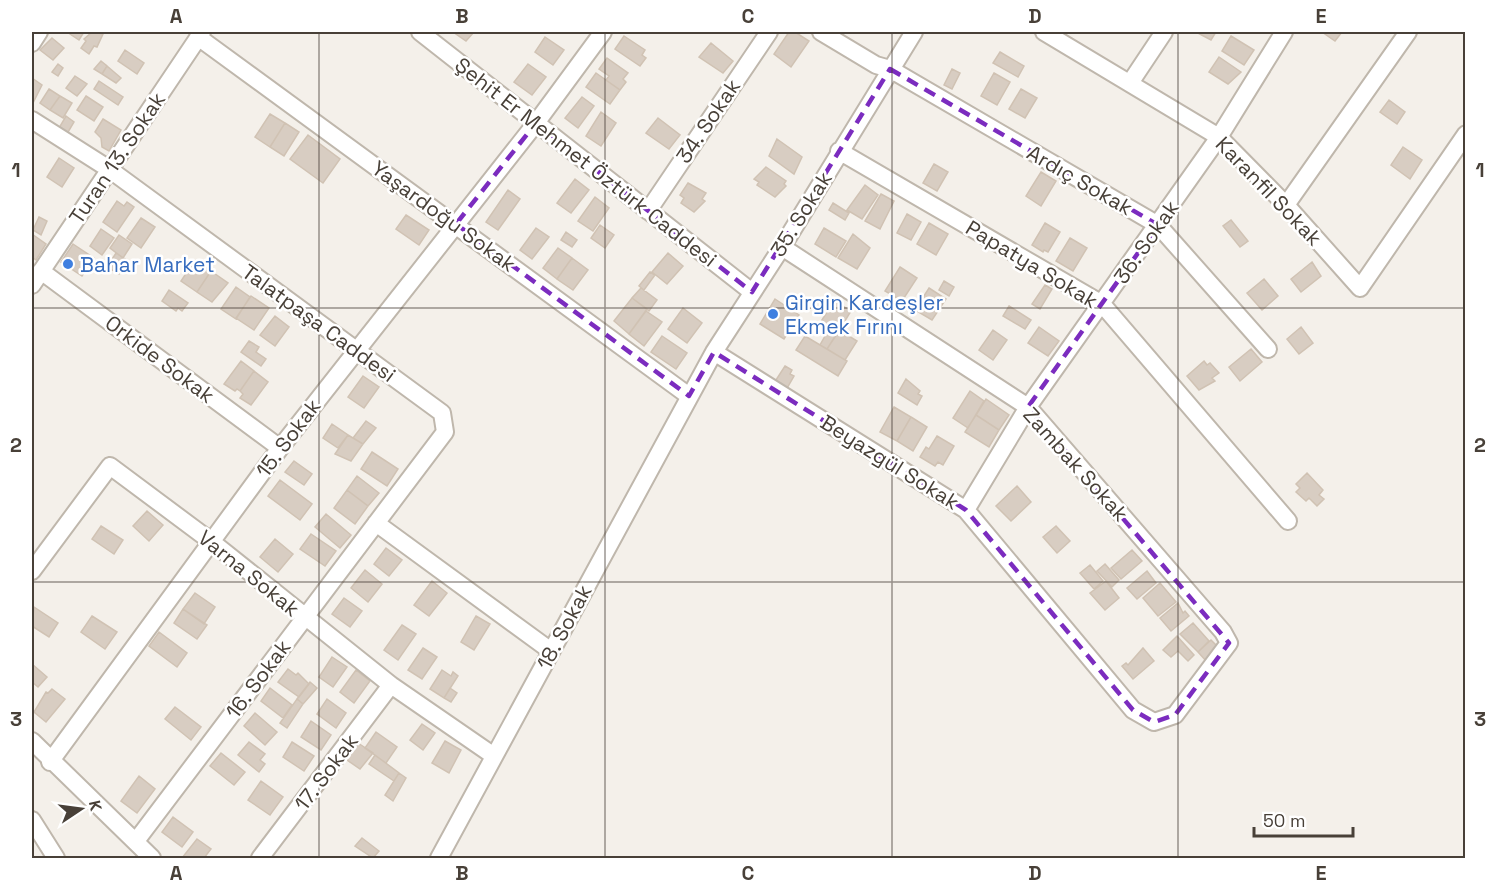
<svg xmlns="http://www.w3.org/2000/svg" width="1497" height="890" font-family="'Space Grotesk',sans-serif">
<rect width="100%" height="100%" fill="#f4f0ea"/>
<path fill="#d8cdc2" stroke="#d0c2b3" stroke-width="1.5" d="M67 32H84L79 40Z
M92 32 103 34 97 47 94 46 89 54 81 48 86 41 84 39Z
M453 32H474L466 41Z
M789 32H795L809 41 791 67 774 54Z
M1196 32H1216L1211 40Z
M1322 32H1342L1335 41Z
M624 36 645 50 642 55 646 58 640 66 615 49Z
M1231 36 1254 50 1244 65 1222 51Z
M545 37 564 50 553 65 535 52Z
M52 38 64 48 53 60 40 50Z
M711 43 733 61 723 73 699 57Z
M125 50 144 63 137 74 118 61Z
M1000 52 1024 66 1018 77 993 63Z
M1219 57 1241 72 1228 84 1209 72Z
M607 58 628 73 623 79 626 82 620 90 606 80 609 76 599 69Z
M101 61 107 66 102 74 94 69Z
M58 64 63 68 58 76 52 72Z
M528 64 546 77 532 95 514 82Z
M107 66 121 78 116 83 102 74Z
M952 69 960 73 952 89 944 85Z
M596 73 620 90 610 104 586 87Z
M994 73 1010 82 997 105 981 96Z
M75 76 87 84 77 96 66 88Z
M32 78 42 85 32 105Z
M99 81 123 97 118 105 94 89Z
M49 89 60 96 50 110 40 103Z
M1021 89 1037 98 1025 118 1009 109Z
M60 96 72 103 63 118 50 110Z
M86 96 103 107 94 121 77 110Z
M582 97 594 106 578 128 565 118Z
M1389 100 1405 112 1397 124 1380 112Z
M601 112 616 123 601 146 586 136Z
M270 114 285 123 270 147 255 137Z
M66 116 74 122 67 134 59 128Z
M658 118 680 135 669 149 646 133Z
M103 119 121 130 109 151 102 147 101 138 95 132Z
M285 123 299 132 284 156 270 147Z
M308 135 340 159 323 183 290 159Z
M777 139 802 157 794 174 769 156Z
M1403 147 1422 160 1410 179 1391 165Z
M59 158 74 168 62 187 47 177Z
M934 164 948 172 937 191 923 183Z
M766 167 786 181 784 184 786 186 775 197 757 185 759 182 754 179Z
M1041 172 1056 181 1041 206 1026 196Z
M575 179 589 190 571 213 557 203Z
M688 183 706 193 702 199 705 201 694 212 681 203 684 198 680 195Z
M865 185 878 195 862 219 847 210Z
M508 190 520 199 498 230 486 222Z
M881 194 894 201 880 229 865 221Z
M595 197 609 208 593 231 578 221Z
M117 201 124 206 127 202 134 207 117 232 103 222Z
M833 203 849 213 845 220 829 210Z
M907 214 921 222 911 240 897 233Z
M406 215 429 230 419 245 396 229Z
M39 217 47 221 41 235 33 230Z
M141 218 155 227 141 248 127 238Z
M1231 220 1248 241 1240 247 1223 226Z
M929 223 948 234 936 255 917 244Z
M1045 223 1060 232 1048 252 1044 250 1043 252 1032 245Z
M600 225 614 235 605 248 591 238Z
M536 228 549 237 532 259 520 250Z
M824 228 846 241 836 257 815 244Z
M101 229 114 238 102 255 90 246Z
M566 232 577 240 572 247 561 240Z
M32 234 46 244 36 260 32 257Z
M853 234 870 248 857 269 838 258Z
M119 235 132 244 123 258 110 248Z
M1070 238 1087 248 1073 271 1056 261Z
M73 244 94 258 82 276 61 262Z
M558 248 572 258 557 279 543 268Z
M116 253 128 261 119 274 107 267Z
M668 253 683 266 667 284 652 272Z
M572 258 588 270 573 290 557 279Z
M195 260 211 271 197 292 181 281Z
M1312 262 1321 276 1301 292 1291 279Z
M900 267 917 278 902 301 885 291Z
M211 271 228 283 212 302 197 292Z
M650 272 655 275 644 290 639 286Z
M1264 279 1278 296 1262 310 1247 293Z
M944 281 954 287 949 296 939 290Z
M1045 285 1052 289 1040 309 1032 304Z
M236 287 250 297 236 319 221 309Z
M641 288 657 300 649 311 632 298Z
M929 288 946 299 932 320 915 310Z
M169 290 188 303 182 311 178 308 176 311 162 301Z
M251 296 269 308 254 330 236 318Z
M632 298 647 309 629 334 614 321Z
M775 299 799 315 784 339 760 324Z
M834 301 851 311 837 334 820 323Z
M1009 306 1031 320 1025 329 1003 316Z
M683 308 702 323 687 343 668 329Z
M646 311 662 322 644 346 629 334Z
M275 316 289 327 275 346 260 335Z
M1039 327 1059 341 1048 356 1028 343Z
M1301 327 1313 343 1299 354 1287 339Z
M829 329 837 334 827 349 820 345Z
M839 330 857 341 845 360 827 349Z
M993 330 1007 340 993 360 979 350Z
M662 336 687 353 676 369 651 352Z
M805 336 847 361 838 376 796 350Z
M249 341 259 347 256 352 266 359 261 366 241 352Z
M1251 349 1262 362 1240 381 1229 367Z
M241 361 254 371 240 391 237 389 235 391 224 384Z
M1204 361 1207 365 1210 363 1219 373 1212 378 1215 381 1199 390 1187 376Z
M785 366 792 370 790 374 794 376 786 390 774 383Z
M254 371 268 382 251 405 240 398 243 394 240 391Z
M363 376 379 387 364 408 348 397Z
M906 379 920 391 918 394 922 396 917 405 898 393Z
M970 391 984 401 968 428 953 418Z
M986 399 1009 415 999 430 976 415Z
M894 407 911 417 897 441 880 432Z
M976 415 999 430 989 447 965 432Z
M911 417 927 427 913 451 897 441Z
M366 421 376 428 363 444 353 438Z
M332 424 348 435 338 448 323 438Z
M348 435 363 444 351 461 335 454Z
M937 436 954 446 943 465 938 462 935 466 920 457 926 447 929 449Z
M372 452 398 469 387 486 361 469Z
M294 461 312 474 304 485 285 472Z
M1307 473 1323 490 1319 495 1324 499 1317 506 1309 498 1306 501 1296 492 1300 488 1296 484Z
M357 476 379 493 368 506 347 490Z
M280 480 312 504 300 520 268 496Z
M1017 486 1031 502 1011 521 996 506Z
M347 490 368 506 355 524 334 508Z
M147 511 163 525 149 541 133 526Z
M326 514 351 535 340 548 315 527Z
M101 526 123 540 114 554 92 539Z
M1056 526 1070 541 1057 553 1043 537Z
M311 534 336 551 325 566 300 549Z
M275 539 293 554 278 572 260 557Z
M386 548 402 560 389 576 374 564Z
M1132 550 1142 561 1121 579 1111 568Z
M1105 564 1119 580 1112 587 1097 571Z
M1090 565 1103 581 1094 589 1080 573Z
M365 570 382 584 368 602 351 588Z
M1147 571 1156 583 1137 599 1127 588Z
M432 581 447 593 429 616 414 605Z
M1106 581 1119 598 1105 610 1090 593Z
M1160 583 1176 602 1158 616 1143 598Z
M195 593 215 607 204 624 183 609Z
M344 598 362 611 350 627 332 614Z
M1178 603 1183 613 1185 611 1189 616 1171 631 1160 618Z
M34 607 58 623 49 637 32 626Z
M183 609 207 625 197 639 174 623Z
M92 616 117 632 105 649 81 632Z
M476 616 490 624 474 650 461 642Z
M1193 623 1209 641 1198 652 1180 634Z
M402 625 416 634 398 660 384 650Z
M159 632 187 653 177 667 149 646Z
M1177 636 1194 655 1188 661 1178 651 1171 657 1163 650Z
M1211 640 1217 646 1214 649 1217 653 1207 662 1198 652Z
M423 648 437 657 422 679 408 670Z
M1143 648 1154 661 1133 679 1122 666 1126 663 1128 665Z
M332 657 347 667 333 687 319 677Z
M32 664 47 677 38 687 32 682Z
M288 669 296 675 298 673 309 684 299 697 278 682Z
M356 670 370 681 354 703 340 692Z
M442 670 451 676 453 672 458 676 444 698 430 689Z
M310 682 317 688 303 704 297 699Z
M270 688 292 705 283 718 261 701Z
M450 688 457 693 451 702 444 698Z
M52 689 65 699 46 722 34 712 46 692 48 693Z
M297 699 303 704 287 728 280 723Z
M327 699 346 713 336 728 317 714Z
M175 707 201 727 191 740 165 719Z
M255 713 277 732 265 745 244 726Z
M311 721 331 735 321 750 301 737Z
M422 724 435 733 423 750 410 740Z
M376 732 397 747 386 763 365 748Z
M445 741 461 750 449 773 432 763Z
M249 742 265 754 260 760 265 764 259 772 238 755Z
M292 742 314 756 304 771 283 757Z
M358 743 373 753 360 769 347 760Z
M221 753 245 772 234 785 210 766Z
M375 755 399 773 394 781 369 764Z
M399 773 406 778 393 801 385 795Z
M139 776 155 789 137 813 121 801Z
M261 781 283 797 270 815 248 800Z
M173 817 193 832 182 847 162 832Z
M362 838 379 851 373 858 355 846Z
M197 839 211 849 204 858H182Z"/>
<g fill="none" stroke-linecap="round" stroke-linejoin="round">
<defs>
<path id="minor" d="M420 32 752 292
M821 32 876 65 890 69 1158 225 1268 349
M1044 32 1219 137 1286 205 1360 288 1466 134
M198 37 689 396
M32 43 39 32
M1130 83 1164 32
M32 120 109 169 442 413 445 432 136 841
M839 151 1102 304 1288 521
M1286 205 1408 32
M648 211 769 32
M41 271 280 448
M32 285 202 32
M714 352 966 510 1133 710 1154 722 1175 715 1229 643 1223 632 1028 407 782 247
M966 510 1028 407 1219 137 1284 32
M376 523 551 651
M32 571 110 466 212 542 391 685 494 756
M32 741 152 858
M50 762 280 448 536 123 603 32
M32 820 56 858
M260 858 391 685
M439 858 714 352 782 247 914 32"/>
</defs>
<use href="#minor" stroke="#bfb7ac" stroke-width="20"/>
<use href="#minor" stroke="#fff" stroke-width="16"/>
</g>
<path fill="none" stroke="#7b2cbf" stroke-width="4.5" stroke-dasharray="12 8" stroke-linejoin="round" d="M890 69 1158 225 1028 407 1229 643 1175 715 1154 722 1133 710 966 510 714 352 689 396 456 224 536 123 752 292Z"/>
<path fill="none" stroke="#484038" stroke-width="1.5" stroke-opacity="0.55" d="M319 32V858M605 32V858M892 32V858M1178 32V858M32 308H1466M32 582H1466"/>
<g fill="#3f7fe0" stroke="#fff" stroke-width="2">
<circle cx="68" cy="264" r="6"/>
<circle cx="773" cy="314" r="6"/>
</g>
<g text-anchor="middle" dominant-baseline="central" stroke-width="5" stroke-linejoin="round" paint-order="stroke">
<g font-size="21" fill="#484038" stroke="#fff">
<text transform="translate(708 121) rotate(-56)">34. Sokak</text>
<text transform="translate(117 158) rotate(-56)">Turan 13. Sokak</text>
<text transform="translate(586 162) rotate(38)">Şehit Er Mehmet Öztürk Caddesi</text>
<text transform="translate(1080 180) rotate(30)">Ardıç Sokak</text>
<text transform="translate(1269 191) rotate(46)">Karanfil Sokak</text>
<text transform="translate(801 214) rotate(-58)">35. Sokak</text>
<text transform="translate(444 216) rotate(36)">Yaşardoğu Sokak</text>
<text transform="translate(1146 242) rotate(-55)">36. Sokak</text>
<text transform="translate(1032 264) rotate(31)">Papatya Sokak</text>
<text transform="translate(319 323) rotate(36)">Talatpaşa Caddesi</text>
<text transform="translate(160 359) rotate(37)">Orkide Sokak</text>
<text transform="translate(288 438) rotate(-53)">15. Sokak</text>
<text transform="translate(890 462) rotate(32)">Beyazgül Sokak</text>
<text transform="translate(1076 464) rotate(48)">Zambak Sokak</text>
<text transform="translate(249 573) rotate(39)">Varna Sokak</text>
<text transform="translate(564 627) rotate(-62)">18. Sokak</text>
<text transform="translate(258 679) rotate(-53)">16. Sokak</text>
<text transform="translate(326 772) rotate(-53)">17. Sokak</text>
</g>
<g font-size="21" fill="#366cbe" stroke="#fff" text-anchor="start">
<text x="80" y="264">Bahar Market</text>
<text x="785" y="302">Girgin Kardeşler<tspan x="785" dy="24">Ekmek Fırını</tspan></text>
</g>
</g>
<rect width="1497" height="890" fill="none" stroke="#ffffff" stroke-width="66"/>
<g transform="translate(81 809) rotate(77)" stroke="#ffffff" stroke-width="4.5" paint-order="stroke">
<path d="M0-4.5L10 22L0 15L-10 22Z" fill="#484038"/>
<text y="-9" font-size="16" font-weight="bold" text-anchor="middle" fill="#484038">K</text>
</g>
<path d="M1254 827v9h99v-9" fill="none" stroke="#484038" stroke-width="3"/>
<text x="1263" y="827" font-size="18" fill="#484038" stroke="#ffffff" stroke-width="4.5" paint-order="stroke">50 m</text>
<rect x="33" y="33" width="1431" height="824" fill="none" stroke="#484038" stroke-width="2"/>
<g font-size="20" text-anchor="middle" font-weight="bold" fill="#484038">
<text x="176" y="23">A</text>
<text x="462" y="23">B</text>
<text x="748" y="23">C</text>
<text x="1035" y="23">D</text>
<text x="1321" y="23">E</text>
<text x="16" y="177">1</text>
<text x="1480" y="177">1</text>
<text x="16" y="452">2</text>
<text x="1480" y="452">2</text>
<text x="16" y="726">3</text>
<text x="1480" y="726">3</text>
<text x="176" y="880">A</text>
<text x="462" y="880">B</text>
<text x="748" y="880">C</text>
<text x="1035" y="880">D</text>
<text x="1321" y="880">E</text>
</g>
</svg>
